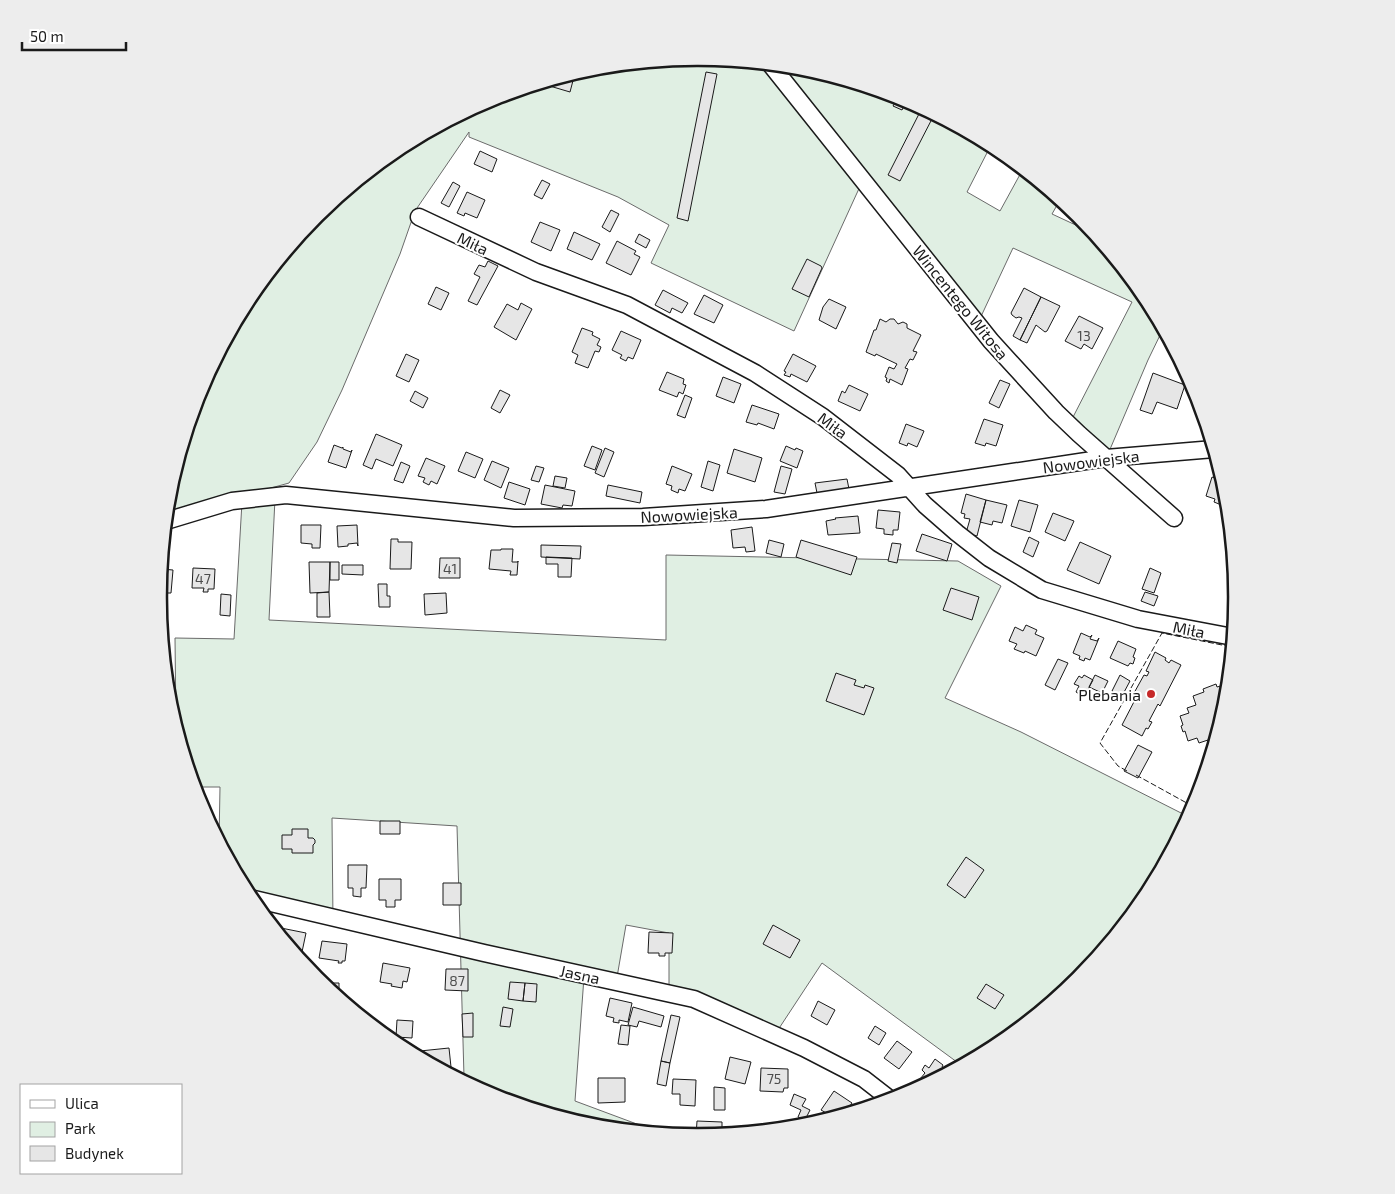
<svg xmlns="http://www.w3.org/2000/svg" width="1395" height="1194" font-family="'Exo 2',sans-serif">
<rect width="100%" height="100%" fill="#fff"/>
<path fill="#e0efe3" stroke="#6a6a6a" d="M698 58 803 68 904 99 991 145 967 192 1000 211 1023 169 1060 200 1052 214 1095 234 1146 298 1163 329 1148 360 1108 454 1071 421 1132 302 1013 248 977 325 862 182 794 331 651 263 669 225 618 197 469 137V132L415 211 400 254 342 390 317 442 289 483 166 517 168 491 199 390 249 297 316 215 398 148 491 98 593 68Z
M275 499 269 620 666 640V555L958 561 1001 586 945 698 1021 732 1189 817 1146 897 1079 979 997 1046 961 1065 822 963 774 1036 669 995V933L626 925 616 983 584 977 575 1101 661 1133 775 1129 697 1136 592 1126 491 1095 454 1075 464 1077 457 826 332 818 333 922 249 896 219 842 220 787H194L176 726 175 638 234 639 242 502Z"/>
<path fill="#e6e6e6" stroke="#1a1a1a" d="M706 72 717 74 688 221 677 218Z
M575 73 570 92 543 84V83Z
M898 97 907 100 902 110 893 106Z
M922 108 934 115 900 181 888 175Z
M480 151 497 159 492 172 474 164Z
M542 180 550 184 542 199 534 195Z
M453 182 460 186 449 207 441 203Z
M467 192 485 200 477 218 465 213 464 216 457 213Z
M611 210 619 214 610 232 602 227Z
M540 222 560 230 551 251 531 242Z
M574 232 600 244 592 260 567 249Z
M639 234 650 240 646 248 635 242Z
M617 241 636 251 634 254 640 257 631 275 606 263Z
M807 259 821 266 822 268 809 297 792 289Z
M488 261 498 266 477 305 468 301 480 277 474 274 479 265 485 267Z
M436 287 449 293 441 310 428 304Z
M1024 288 1041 297 1020 340 1013 336 1022 318 1019 317 1016 318 1012 315 1011 313Z
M663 290 688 303 682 313 672 308 670 313 655 305Z
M704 295 723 305 714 323 694 314Z
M1041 297 1060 306 1047 331 1045 332 1036 325 1027 343 1020 340Z
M829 299 846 307 836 329 819 320 823 307Z
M521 303 532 309 516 340 494 327 507 304 518 310Z
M1079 316 1103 328 1092 349 1084 344 1081 349 1065 341Z
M880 319 886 322 890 319H894L898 324 903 322 907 324V328L921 335 913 351 917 352 913 360 910 359 905 368 908 369 902 385 890 379 889 383 886 381 887 378 885 377 889 367 894 369 897 364 876 354 875 356 866 352 874 330H876Z
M582 328 593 332 592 335 600 339 597 345 601 347 599 352 595 351 588 368 575 363 578 355 572 352Z
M621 331 641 340 633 359 628 357 626 361 620 358 622 355 612 350Z
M406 354 419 360 409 382 396 376Z
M793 354 816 366 807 382 791 374 790 377 784 375 786 372 784 371Z
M667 372 684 379 683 384 686 385 683 394 679 392 677 397 659 390Z
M1153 373 1185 385 1177 409 1157 402 1152 414 1140 410Z
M723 377 741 384 734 403 716 396Z
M1000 380 1010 384 999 408 989 403Z
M849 385 868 394 860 411 838 401 842 391 845 393Z
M500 390 510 395 500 413 491 408Z
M415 391 428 398 423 408 410 401Z
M685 395 692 398 685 418 677 415Z
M752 405 779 414 774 429 758 423 757 425 746 422Z
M984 419 1003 425 996 446 986 443 985 446 975 443Z
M906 424 924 431 917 447 908 443 907 446 899 443Z
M376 434 402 445 393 466 376 459 372 469 363 465Z
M334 445 342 448 343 447V449L351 452 352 450 346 468 328 462Z
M592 446 602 450 595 470 584 466Z
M786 446 795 450 796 448 803 451 797 468 780 461Z
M605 448 614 452 604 477 595 473Z
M734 449 762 458 755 482 727 473Z
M466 452 483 459 475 478 458 471Z
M426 458 445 466 437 484 431 481 429 485 423 482 425 478 418 476Z
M492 461 509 468 501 488 484 480Z
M708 461 720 465 713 491 701 487Z
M401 462 410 466 403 483 394 480Z
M536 466 544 468 539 482 531 480Z
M672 466 692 474 685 491 679 489 678 493 671 490 672 486 666 484Z
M781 466 792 469 785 494 774 492Z
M555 476 567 478 565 488 553 486Z
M1212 477 1223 481 1227 496 1224 506 1214 502 1215 499 1206 496Z
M847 479 849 489 817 493 815 483Z
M509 482 530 489 525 505 504 498Z
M545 485 575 491 572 506 563 505 562 508 541 504Z
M608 485 642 492 640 503 606 496Z
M966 494 986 500 977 536 966 533 970 519 964 518 965 514 961 513Z
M986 500 1007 505 1002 523 993 521 992 525 980 522Z
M1019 500 1038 505 1030 532 1011 526Z
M878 510 900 512 898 530H893V535L884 534V529L876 528Z
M1053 513 1074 521 1065 541 1045 532Z
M858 516 860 533 828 535 826 521 836 519 835 518Z
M301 525H321L320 548H312V544L301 543Z
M357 525 358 546 357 543 348 544V546L338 547 337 526Z
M752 527 755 551 746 552 745 547 733 548 731 530Z
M922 534 952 544 947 561 916 551Z
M1029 537 1039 542 1033 557 1023 552Z
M391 539H398V542H412L411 569H390Z
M769 540 784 544 781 557 766 553Z
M801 540 857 557 851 575 796 557Z
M1080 542 1111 556 1099 584 1067 570Z
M892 543 901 544 897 563 888 561Z
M541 545 581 546 580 559 541 557Z
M501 549H513L512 562H518V561L517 575H510L511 571 489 569 491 550H501Z
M546 557 572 558 571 577H558V564H546Z
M440 558H460V578H439Z
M309 562H330L329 592 310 593Z
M330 562H339V580H330Z
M342 565H363V575L342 574Z
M193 568 215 569 214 589H208V592H203L204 588H192Z
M1150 568 1161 573 1154 593 1142 589Z
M162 569 173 570 171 593H163V596H158L160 572H162Z
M378 584H387V596H390V607H379Z
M951 588 979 597 972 620 943 610Z
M329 592 330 617H317V593Z
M1145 592 1158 596 1154 606 1141 601Z
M446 593 447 613 425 615 424 594Z
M221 594 231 595 230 616 220 615Z
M1026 625 1037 630 1035 634 1044 638 1036 656 1025 651 1024 653 1014 649 1017 644 1009 641 1015 627 1023 631Z
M1081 633 1090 637 1092 635 1090 639 1097 641 1099 638 1090 660 1085 658 1084 661 1079 659 1080 656 1073 653Z
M1118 641 1136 649 1133 657 1135 658 1133 664 1130 663 1128 666 1110 658Z
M1155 652 1166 658 1165 660 1169 663 1171 660 1181 665 1160 706 1158 704 1149 721 1152 722 1148 729 1146 728 1142 736 1122 725 1138 694 1134 693 1144 675 1147 676 1149 672 1146 671Z
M1058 659 1068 663 1055 690 1045 685Z
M836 673 856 680 854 685 864 688 865 685 874 688 864 715 826 701Z
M1084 675 1093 680 1084 697 1076 692 1079 686 1074 684 1079 676 1082 678Z
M1095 675 1108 681 1102 693 1089 687Z
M1120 675 1130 681 1122 696 1112 691Z
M1216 684 1217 687 1228 684 1227 703 1213 748 1211 749 1208 740 1199 743 1197 738 1188 741 1185 731 1183 732 1181 726 1183 725 1180 716 1189 713 1187 708 1196 705 1193 696 1204 692 1203 689Z
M1138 745 1152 752 1138 778 1124 771Z
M380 821H400V834H380Z
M292 829H308V838H313L315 840V843L313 845V853H292V849H282V835H292Z
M966 857 984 870 965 898 947 885Z
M348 865H367L366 888H361V897L353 896V888H348Z
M379 879H401V900H395V907H386V900H379Z
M443 883H461V905H443Z
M773 925 800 940 790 958 763 944Z
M281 928 306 933 302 952 293 950 280 934Z
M649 932 673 933 672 953H665V956H659V953H648Z
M322 941 347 944 345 961H342V963H338L339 961 319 958Z
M383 963 410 968 407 982 403 981 402 988 391 986 392 984 380 982Z
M446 969H468V991L445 990Z
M510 982 525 983 523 1001 508 999Z
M323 983H339V994H335Z
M525 983 537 984 536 1002 523 1001Z
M986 984 1004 995 995 1009 977 998Z
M610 998 632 1003 628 1022 619 1020V1023L613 1022 614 1018 606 1016Z
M818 1001 835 1010 827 1025 811 1016Z
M503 1007 513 1009 510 1027 500 1026Z
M633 1007 664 1016 661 1027 639 1021 637 1027 628 1025Z
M473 1013V1037H463L462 1014Z
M671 1015 680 1017 670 1063 661 1061Z
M397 1020 413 1021 412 1038 396 1037Z
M621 1025 630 1026 628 1045 618 1044Z
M875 1026 886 1033 879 1045 868 1038Z
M897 1041 912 1052 899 1069 884 1058Z
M449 1048 451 1067 440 1068 421 1058 420 1051Z
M730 1057 751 1062 745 1084 725 1079Z
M935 1059 943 1065 942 1067 948 1072 926 1084 920 1079 925 1073 922 1070 925 1065 929 1068Z
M661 1061 670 1063 666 1086 657 1084Z
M761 1068 788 1069V1088H784L783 1092 760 1091Z
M598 1078H625V1102L598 1103Z
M673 1079 696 1080 695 1106 680 1105V1094H672Z
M714 1087 725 1088V1110H714Z
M834 1091 852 1103 845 1113 827 1119 825 1118 828 1114 821 1110Z
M794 1094 806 1099 802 1106 810 1110 805 1120 798 1117 801 1110 790 1105Z
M697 1121 722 1122V1134L696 1136Z"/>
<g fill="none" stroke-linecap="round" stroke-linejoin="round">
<defs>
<path id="minor" d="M771 65 991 341 1056 412 1079 434 1174 518
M419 217 536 272 627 305 755 373 823 417 898 475 925 505 957 533 989 558 1042 590 1138 619 1233 637
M166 521 232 501 286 495 514 518 643 517 766 509 1106 458 1214 449
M250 898 484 953 694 999 804 1048 864 1079 891 1100"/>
</defs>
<use href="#minor" stroke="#1a1a1a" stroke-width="19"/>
<use href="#minor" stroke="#fff" stroke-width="16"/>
<path stroke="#1a1a1a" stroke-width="1" stroke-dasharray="6 2.5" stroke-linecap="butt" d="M1127 771 1118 766 1100 743 1162 633 1232 647
M1136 775 1194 807"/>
</g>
<circle fill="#c62828" stroke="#fff" stroke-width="2" cx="1151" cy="694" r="5"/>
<g text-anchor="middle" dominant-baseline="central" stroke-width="4" stroke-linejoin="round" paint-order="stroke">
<g font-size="14" fill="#4d4d4d">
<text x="1084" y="335">13</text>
<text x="450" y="568">41</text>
<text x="203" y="578">47</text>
<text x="457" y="980">87</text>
<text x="774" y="1078">75</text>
</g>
<g font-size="16" fill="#1a1a1a" stroke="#fff">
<text transform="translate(473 243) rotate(25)">Miła</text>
<text transform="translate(961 302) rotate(51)">Wincentego Witosa</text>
<text transform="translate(833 425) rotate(36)">Miła</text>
<text transform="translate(1091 461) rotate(-7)">Nowowiejska</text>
<text transform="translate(689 514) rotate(-3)">Nowowiejska</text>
<text transform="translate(1189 629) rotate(11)">Miła</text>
<text transform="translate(580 974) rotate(12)">Jasna</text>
</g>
<g font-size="16" fill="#1a1a1a" stroke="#fff" text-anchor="end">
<text x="1141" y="694">Plebania</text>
</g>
</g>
<path d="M0 0H1395V1194H0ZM697 66H698A530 530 0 0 1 1228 596V598A530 530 0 0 1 698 1128H697A530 530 0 0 1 167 598V596A530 530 0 0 1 697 66Z" fill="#ededed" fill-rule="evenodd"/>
<path fill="none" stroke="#1a1a1a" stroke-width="2.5" d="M697 66H698A530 530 0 0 1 1228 596V598A530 530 0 0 1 698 1128H697A530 530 0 0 1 167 598V596A530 530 0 0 1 697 66Z"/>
<rect x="20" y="1084" width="162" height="90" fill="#ffffff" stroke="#a3a3a3"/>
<rect x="30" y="1100" width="25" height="8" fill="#ffffff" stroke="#a3a3a3"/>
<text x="65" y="1109" font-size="15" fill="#1a1a1a">Ulica</text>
<rect x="30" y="1122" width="25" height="15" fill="#e0efe3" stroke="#a3a3a3"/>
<text x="65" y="1134" font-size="15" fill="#1a1a1a">Park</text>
<rect x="30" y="1146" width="25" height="15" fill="#e6e6e6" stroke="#a3a3a3"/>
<text x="65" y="1159" font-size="15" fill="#1a1a1a">Budynek</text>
<path d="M22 42v8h104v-8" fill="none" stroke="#1a1a1a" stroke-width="2.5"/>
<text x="30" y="42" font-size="15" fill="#1a1a1a" stroke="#ffffff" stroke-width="4" paint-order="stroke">50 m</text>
</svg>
